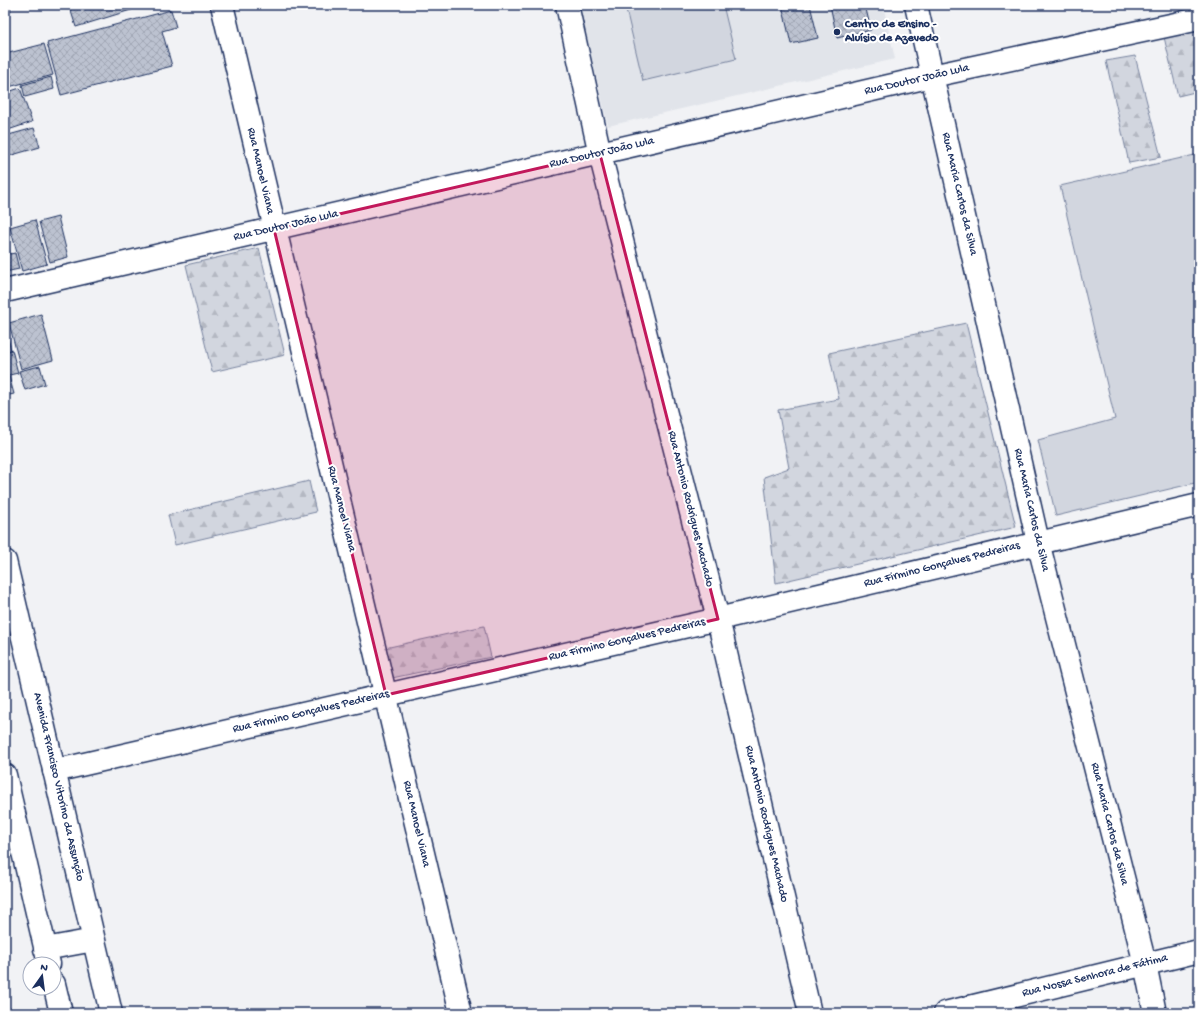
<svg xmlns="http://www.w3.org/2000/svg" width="1204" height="1018" font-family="'Gochi Hand',sans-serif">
<defs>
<pattern id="forest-firs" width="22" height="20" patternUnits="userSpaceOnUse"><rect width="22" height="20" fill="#d2d6df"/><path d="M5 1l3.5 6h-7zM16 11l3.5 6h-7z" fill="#b4b8c2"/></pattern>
<pattern id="building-cross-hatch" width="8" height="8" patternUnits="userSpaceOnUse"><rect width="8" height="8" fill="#bcc2d0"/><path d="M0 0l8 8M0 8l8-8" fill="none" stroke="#a1a7b5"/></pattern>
</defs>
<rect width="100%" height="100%" fill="#f1f2f5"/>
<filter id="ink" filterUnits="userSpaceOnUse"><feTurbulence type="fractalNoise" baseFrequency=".025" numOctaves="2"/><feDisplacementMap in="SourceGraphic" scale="8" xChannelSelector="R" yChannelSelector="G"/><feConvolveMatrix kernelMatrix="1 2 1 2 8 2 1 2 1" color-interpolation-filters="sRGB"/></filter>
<g filter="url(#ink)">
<path fill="#e1e4ea" d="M579 5H883L895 59 608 126Z"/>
<path fill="#d2d6df" stroke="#76829e" d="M625 5H723L736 59 643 81Z
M1199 154V482L1056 516 1038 440 1115 419 1060 186Z"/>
<path fill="url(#forest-firs)" stroke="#76829e" d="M1199 30V91L1178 96 1164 37Z
M1135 56 1161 157 1129 163 1106 61Z
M259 248 285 355 212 372 186 265Z
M966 323 1016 527 776 583 764 477 789 468 778 410 839 399 829 353Z
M309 481 316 512 175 545 168 515Z
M484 626 491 657 392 678 385 648Z"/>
<path fill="url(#building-cross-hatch)" stroke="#1b2f5e" d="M5 5H9L11 11 5 13Z
M69 5H147L76 27Z
M782 5H810L818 38 791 44Z
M830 5H865L871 30 837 38Z
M171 10 176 27 162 31 172 66 61 95 47 43Z
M44 44 53 75 5 88V54Z
M51 77 54 89 25 97 22 85Z
M20 88 32 122 5 131V93Z
M34 128 40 147 5 157V136Z
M58 217 68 257 50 262 39 222Z
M35 220 47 264 22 271 10 227Z
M5 235 10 254 15 253 19 269 5 272Z
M41 314 53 360 21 369 9 323Z
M5 325 11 350 5 351Z
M12 350 18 373 5 376V352Z
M40 366 45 384 25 390 19 371Z
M9 376 14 394 5 396V377Z"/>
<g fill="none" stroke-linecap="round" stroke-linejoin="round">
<defs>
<path id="minor" d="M222 5C300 341 382 677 461 1013
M567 5 600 154 718 619 810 1013
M916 5 1038 542 1145 964 1155 1013
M5 291 932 76 1199 19
M54 771 718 619 1199 505
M945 1013 1199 951"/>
<path id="secondary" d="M5 561 111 1013
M5 775 49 964
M45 949 94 940
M54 984 61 1013"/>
</defs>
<use href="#minor" stroke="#1b2f5e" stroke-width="25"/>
<use href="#secondary" stroke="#1b2f5e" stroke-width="25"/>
<use href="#minor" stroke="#fff" stroke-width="22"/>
<use href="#secondary" stroke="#fff" stroke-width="22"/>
</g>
</g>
<path fill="#c2185b" fill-opacity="0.2" stroke="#c2185b" stroke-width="3" stroke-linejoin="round" d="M600 154 718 619 386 695 274 229Z"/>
<circle fill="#1b2f5e" stroke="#fff" stroke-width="1.5" cx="837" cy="32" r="4"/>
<g text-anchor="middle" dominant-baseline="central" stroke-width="4" stroke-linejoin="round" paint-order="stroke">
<g font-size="12" font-weight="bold" fill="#1b2f5e" stroke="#fff" text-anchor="start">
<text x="845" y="25">Centro de Ensino -<tspan x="845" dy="14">Aluísio de Azevedo</tspan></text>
</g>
<g font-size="12" fill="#1b2f5e" stroke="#fff">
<text transform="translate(917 80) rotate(-13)">Rua Doutor João Lula</text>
<text transform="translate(602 153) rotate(-13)">Rua Doutor João Lula</text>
<text transform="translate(260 171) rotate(77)">Rua Manoel Viana</text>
<text transform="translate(959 194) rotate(77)">Rua Maria Carlos da Silva</text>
<text transform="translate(286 226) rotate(-13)">Rua Doutor João Lula</text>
<text transform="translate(341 509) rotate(76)">Rua Manoel Viana</text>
<text transform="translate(690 509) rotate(76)">Rua Antonio Rodrigues Machado</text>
<text transform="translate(1031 510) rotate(77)">Rua Maria Carlos da Silva</text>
<text transform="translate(942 565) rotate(-14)">Rua Firmino Gonçalves Pedreiras</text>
<text transform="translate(627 640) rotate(-13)">Rua Firmino Gonçalves Pedreiras</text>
<text transform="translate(311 712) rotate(-13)">Rua Firmino Gonçalves Pedreiras</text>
<text transform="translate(58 787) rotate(77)">Avenida Francisco Vitorino da Assunção</text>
<text transform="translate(416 824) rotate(77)">Rua Manoel Viana</text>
<text transform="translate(766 824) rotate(77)">Rua Antonio Rodrigues Machado</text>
<text transform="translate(1109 824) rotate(76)">Rua Maria Carlos da Silva</text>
<text transform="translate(1095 976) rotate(-14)">Rua Nossa Senhora de Fátima</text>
</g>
</g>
<rect width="1204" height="1018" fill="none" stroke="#fff" stroke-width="20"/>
<rect x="10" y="10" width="1184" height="998" fill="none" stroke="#1b2f5e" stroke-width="1.5" filter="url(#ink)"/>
<g transform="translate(42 976) rotate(14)"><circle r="19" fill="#ffffff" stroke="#a4acbf"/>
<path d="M0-3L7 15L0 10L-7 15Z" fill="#1b2f5e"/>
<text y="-6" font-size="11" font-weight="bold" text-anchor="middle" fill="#1b2f5e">N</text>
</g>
</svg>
